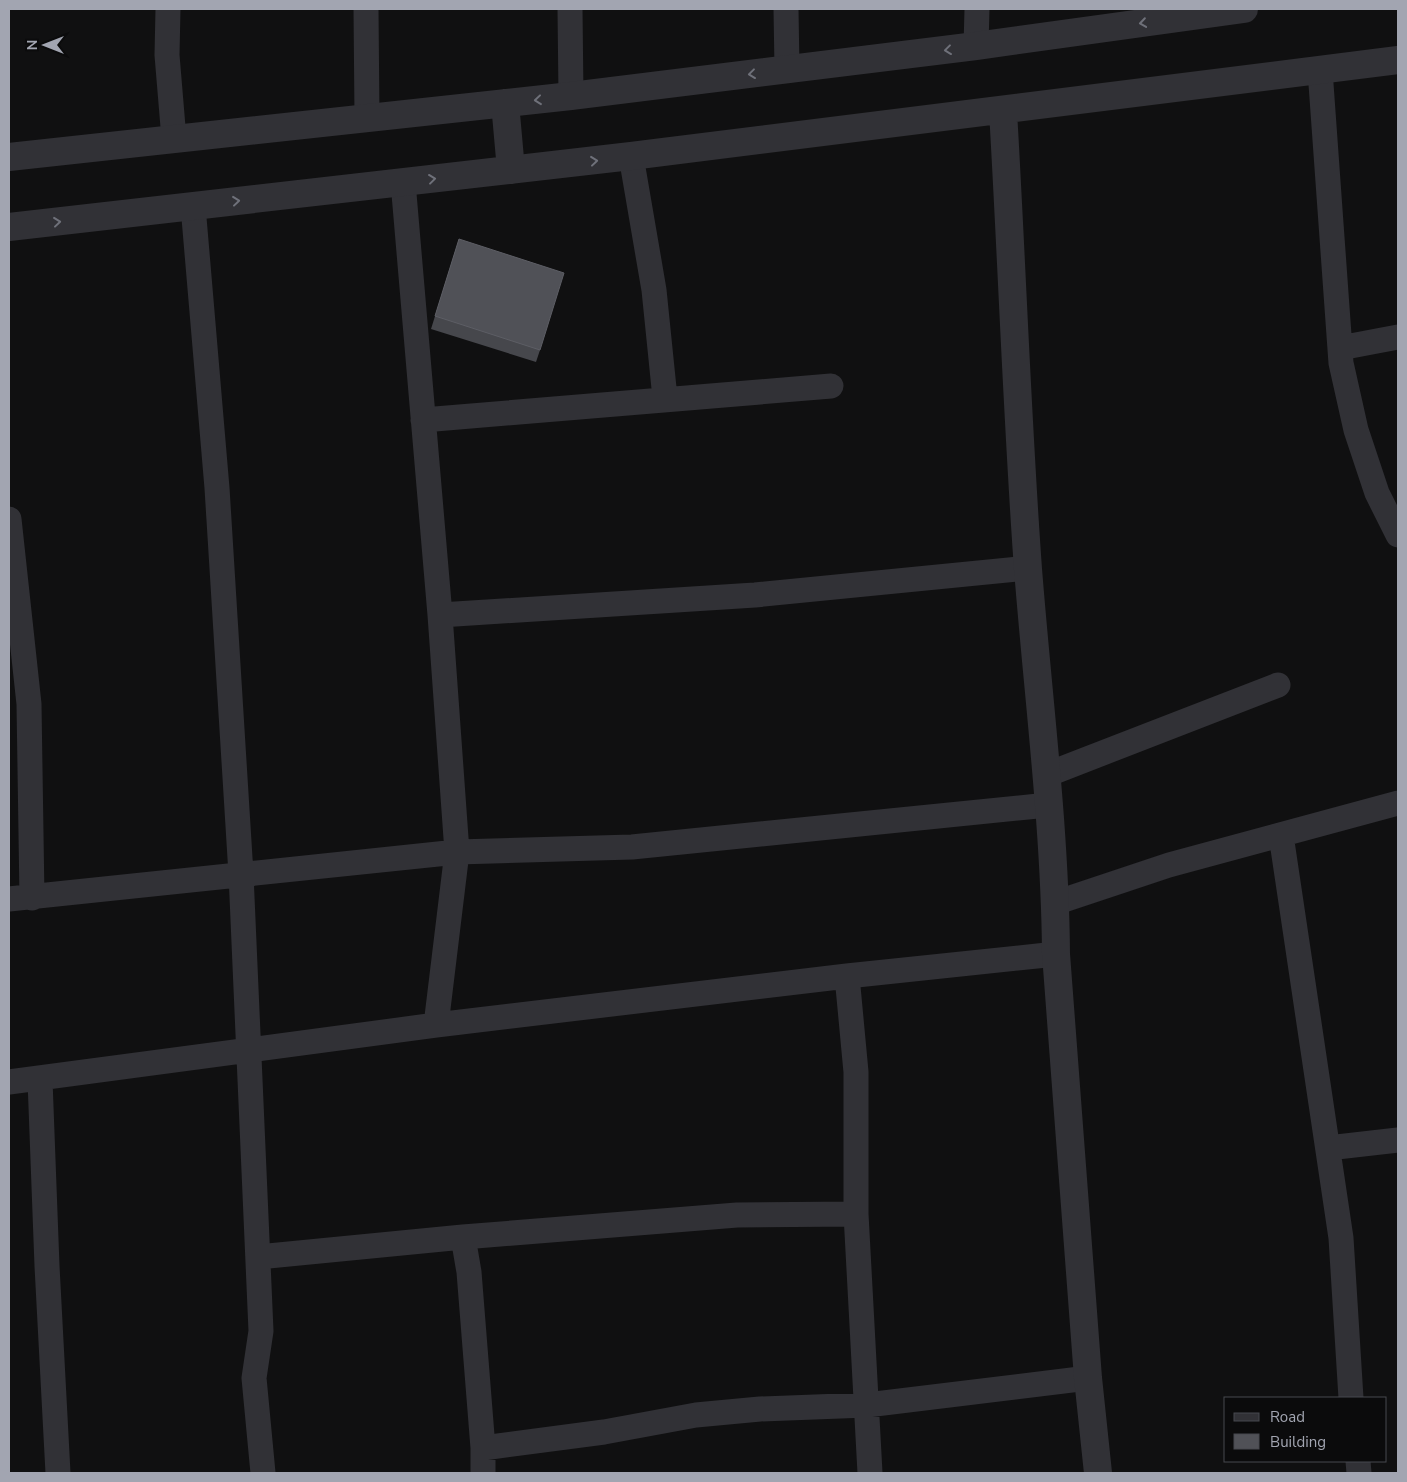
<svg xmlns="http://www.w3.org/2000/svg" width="1407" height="1482" font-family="'Nunito Sans',sans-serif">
<rect width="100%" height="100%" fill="#101011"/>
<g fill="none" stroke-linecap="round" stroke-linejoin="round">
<path stroke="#313136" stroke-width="25" d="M168 9 167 55 174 139
M366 9 367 118
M570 9 571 96
M786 9 787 69
M976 46 977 9
M1320 70 1341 363 1356 430 1377 493 1398 535
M631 156 654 290 665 398
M403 182 440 615 457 852 436 1025
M193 206 217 488 241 874 261 1331 254 1378 263 1473
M1340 348 1398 337
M423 420 831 386
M9 519 29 704 32 898
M440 615 755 595 1028 568
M1046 775 1278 685
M1281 835 1341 1238 1351 1398
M9 899 457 852 632 847 1048 805
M1055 903 1169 865 1398 803
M847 976 856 1072V1214L870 1473
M40 1080 47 1266 58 1473
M9 1082 436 1025 847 976 1056 954
M1328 1148 1398 1140
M463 1237 469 1272 483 1448V1473
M258 1257 463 1237 737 1215 856 1214
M483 1448 604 1432 696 1415 760 1409 867 1405 1088 1378
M1358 1461 1359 1473"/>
<path stroke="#313136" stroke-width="28" d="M505 103 511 170
M1003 111C1012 264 1017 417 1028 569 1038 697 1055 826 1056 954L1088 1378 1098 1473
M9 157 571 96 976 46 1244 9
M9 227 631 156 1398 60"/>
</g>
<path fill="#46474c" d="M459 239 540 350 536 362 431 329Z"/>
<path fill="#505157" stroke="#5d5e65" d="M459 239 564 273 540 350 435 316Z"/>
<defs><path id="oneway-chevron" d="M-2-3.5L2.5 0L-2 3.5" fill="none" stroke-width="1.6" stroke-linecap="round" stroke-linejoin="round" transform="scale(1.25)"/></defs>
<g stroke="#6f717a">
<use href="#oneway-chevron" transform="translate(1143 23) rotate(172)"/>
<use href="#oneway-chevron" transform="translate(948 50) rotate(173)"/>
<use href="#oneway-chevron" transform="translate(752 74) rotate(173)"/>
<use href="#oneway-chevron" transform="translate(538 100) rotate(174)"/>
<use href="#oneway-chevron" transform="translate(594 161) rotate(-6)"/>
<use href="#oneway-chevron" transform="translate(432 179) rotate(-7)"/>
<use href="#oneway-chevron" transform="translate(236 201) rotate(-6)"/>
<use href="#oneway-chevron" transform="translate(57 222) rotate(-6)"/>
</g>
<rect width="1407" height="1482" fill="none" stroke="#a2a5b1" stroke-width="20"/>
<rect x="1224" y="1397" width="162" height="65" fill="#0b0b0c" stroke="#47494e"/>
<rect x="1234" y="1413" width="25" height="8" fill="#313136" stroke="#47494e"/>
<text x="1270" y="1422" font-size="15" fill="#a2a5b1">Road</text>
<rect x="1234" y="1434" width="25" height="15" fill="#505157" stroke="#47494e"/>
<text x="1270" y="1447" font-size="15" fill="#a2a5b1">Building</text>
<g transform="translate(45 45) rotate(270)" stroke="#0b0b0c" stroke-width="4" paint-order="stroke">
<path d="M0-4L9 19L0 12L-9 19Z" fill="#a2a5b1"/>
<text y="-8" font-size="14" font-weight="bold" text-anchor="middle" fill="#a2a5b1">N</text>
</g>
</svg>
